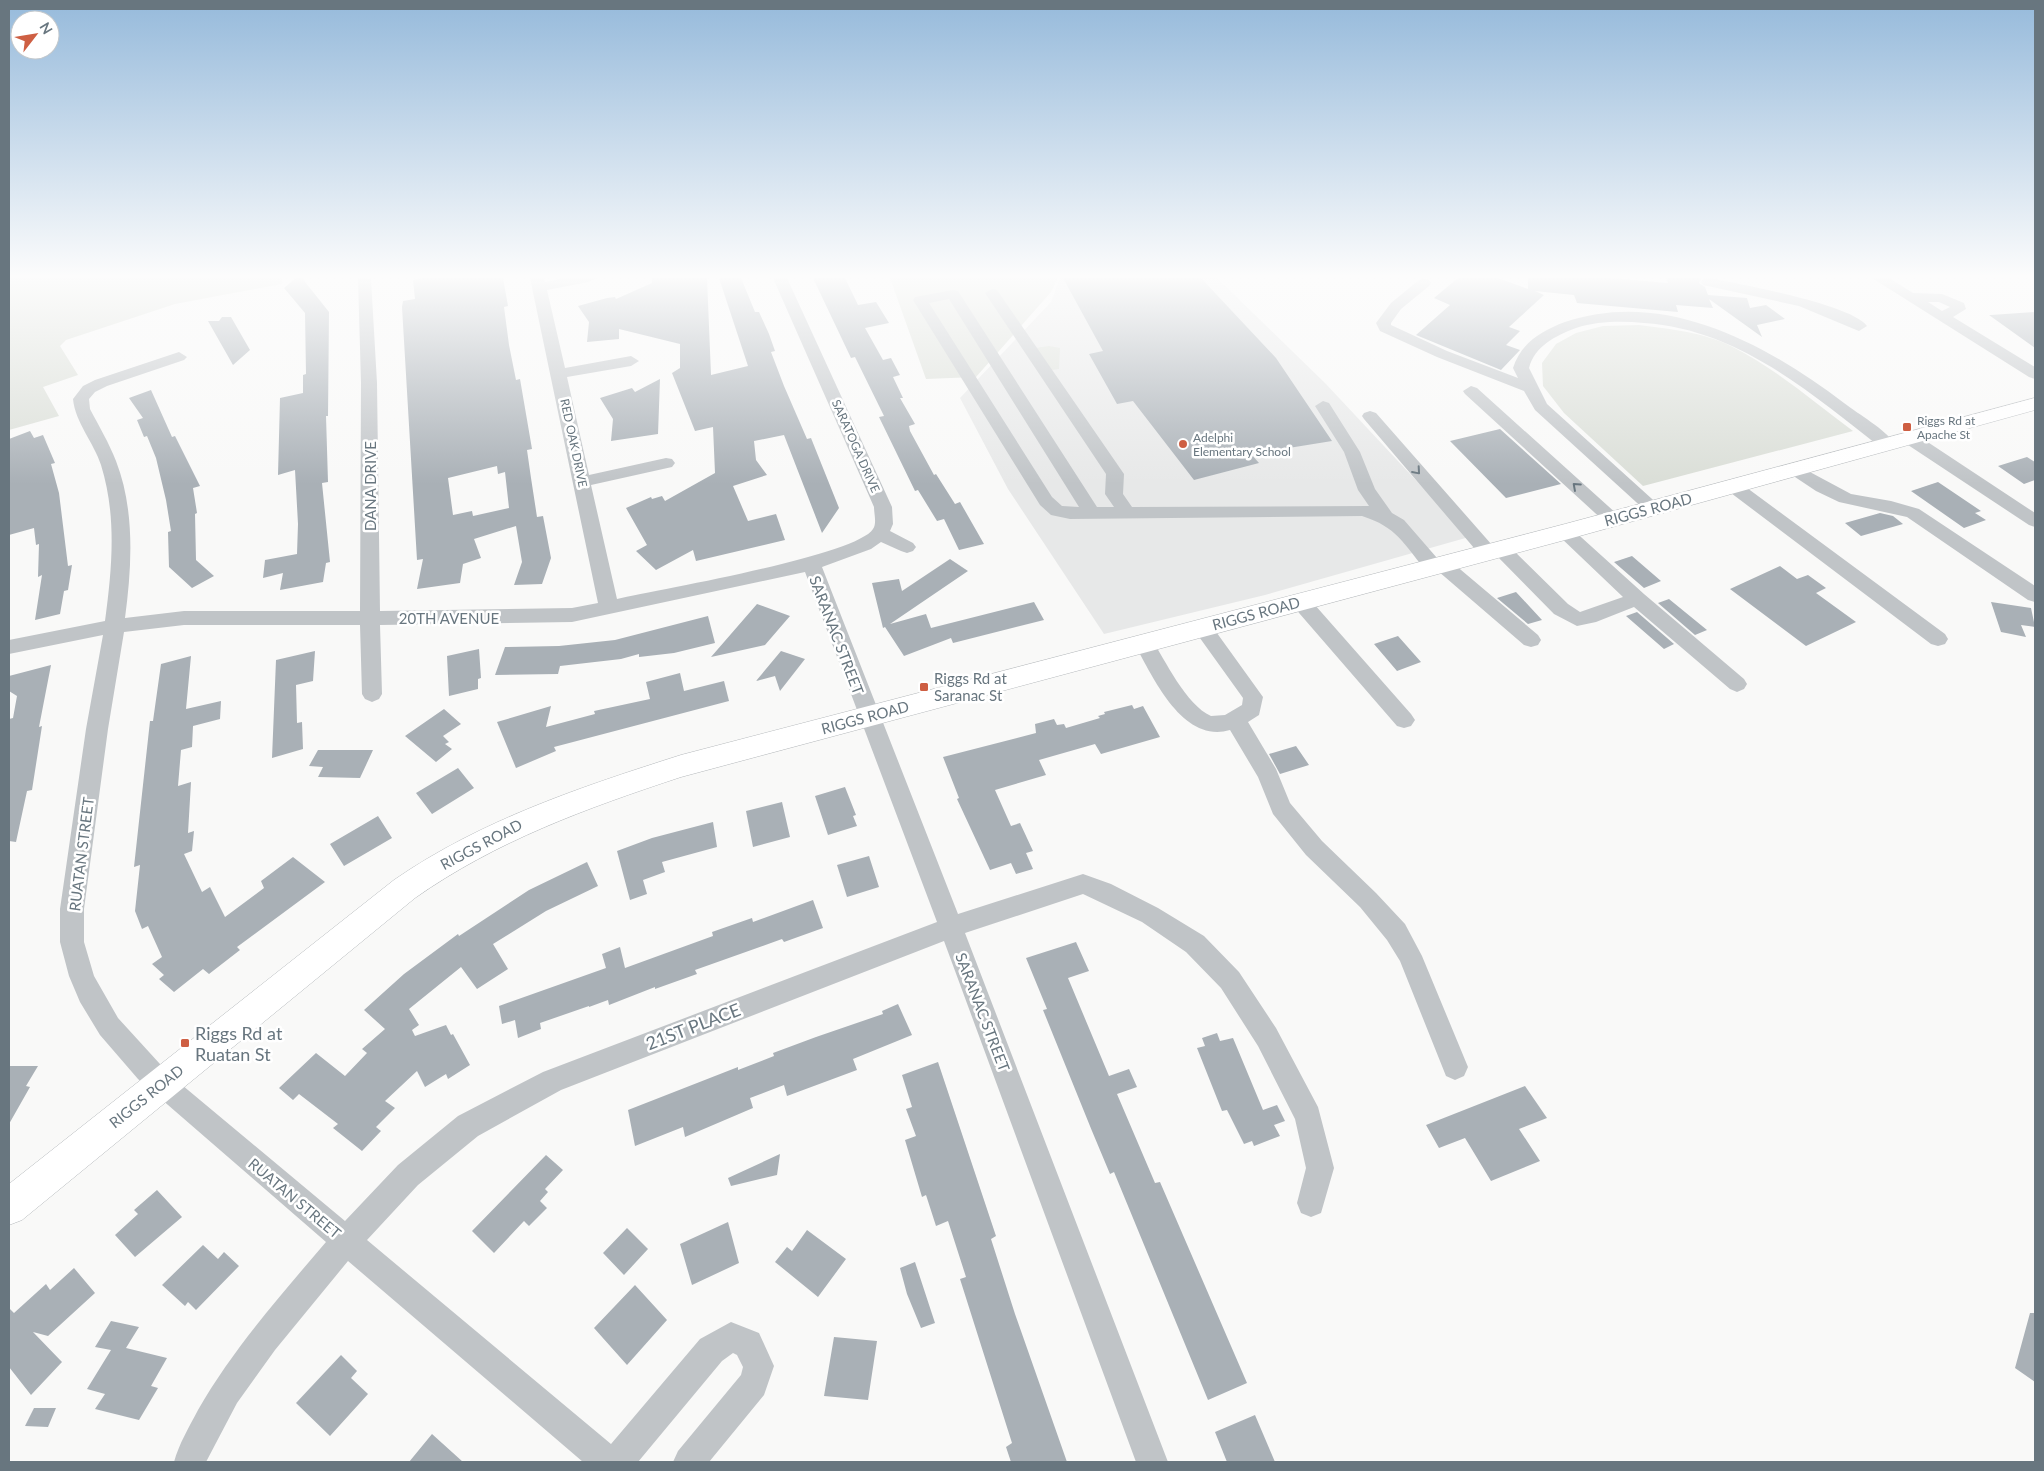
<svg xmlns="http://www.w3.org/2000/svg" width="2044" height="1471" font-family="Lato,sans-serif">
<rect width="100%" height="100%" fill="#f9f9f8"/>
<path fill="#e7e8e8" d="M1060 278H1217L1326 384 1469 537 1265 595 1104 634 1008 489 960 398 1051 302Z"/>
<path fill="#daded7" d="M9 278H282V284L175 304 66 340 60 346 78 375 43 387 59 416 9 430Z
M890 278H1058L1051 292 976 377 926 379Z
M1639 325C1669 329 1703 332 1731 346 1775 368 1814 402 1853 431L1643 486 1564 413 1543 386 1542 363 1556 344 1576 333 1603 326Z
M1049 346 1060 348 1059 369 1045 371 1035 348Z"/>
<path fill="#a9b0b6" fill-rule="evenodd" d="M296 278H302L329 312 328 416H326L328 482 322 483 330 562 326 563 323 582 280 590 283 573 263 578 265 560 297 554 298 524 295 470 278 475 280 398 303 393V375L306 374 305 313 284 288Z
M422 278H503L508 306 504 307 509 345 516 380 520 379 532 449 527 450 531 478 537 517 543 516 551 558 542 584 514 585 522 562 516 526 474 539 481 558 463 564 460 583 417 589 423 559 417 560 402 307 403 301 415 299 413 280ZM497 466 498 474 505 472 509 508 473 516 472 511 453 515 448 478Z
M652 278H707L711 375 748 366 719 278H741L755 312H759L769 334 775 351 771 352 784 386 807 439 811 438 839 508 822 533 784 435 754 441 756 460 767 475 733 486 748 521 776 514 785 540 696 561 693 550 656 570 636 551 647 545 626 508 651 497 652 499 662 496 665 501 715 473 713 427 695 431 672 373 680 368V344L619 329V339L587 342 589 322 578 306 607 298 615 297 616 299 652 283Z
M813 278H845L858 305 876 302 889 323 865 328 883 360 891 358 900 375 893 377 903 398H900L915 424 909 426 910 431 934 475 936 474 955 504 960 502 984 544 959 550 944 519 937 521 918 490 915 491 879 417 884 416 855 357 851 358Z
M1063 278H1201L1276 358 1332 441 1251 454 1259 463 1194 480 1133 401 1117 404 1089 354 1103 351Z
M1458 278H1498L1528 289V278H1610L1668 283 1666 278H1701L1699 283 1705 287 1708 295 1747 298 1750 308 1766 305 1785 319 1757 325 1762 337 1709 299 1713 308 1676 305 1678 312 1577 303 1574 295 1535 291 1544 295 1509 327 1520 331 1506 345 1520 350 1501 370 1416 335 1450 305 1434 298Z
M2035 312V348L1989 315H1991Z
M222 317H231L250 350 233 365 208 321H219Z
M660 379 658 434 611 441 613 419 600 398 632 388 635 392Z
M151 390 172 437 175 436 200 486 193 488 197 513 195 514 196 560 214 576 192 588 169 567 168 532 171 531 166 500 156 458 147 436 144 437 137 420 143 418 129 398Z
M1500 429 1561 484 1506 498 1450 441Z
M30 431 34 438 43 435 55 463 51 464 59 493 68 566 72 565 68 590 64 591 60 614 35 620 42 575 38 577 39 544 36 545 34 528 9 535V439Z
M2027 457 2035 462V480L2024 484 1998 466Z
M1938 482 1981 511 1975 513 1986 520 1964 528 1911 491Z
M1880 513 1893 516 1903 524 1861 536 1845 523Z
M1632 556 1661 581 1644 588 1614 562Z
M950 559 968 571 890 624 926 614 931 628 1034 602 1044 620 953 643 951 638 904 656 885 627 883 628 872 583 899 579 902 591Z
M1780 566 1797 579 1808 575 1826 588 1816 593 1856 622 1806 646 1730 589Z
M1516 592 1542 620 1528 624 1497 598Z
M1669 599 1707 630 1695 635 1658 603Z
M1991 602 2031 608 2035 627 2021 625 2026 637 2001 632Z
M757 604 790 616 765 645 711 657Z
M1637 612 1674 644 1664 649 1626 616Z
M708 616 715 643 674 653 639 657V654L621 659 560 666 558 674 495 675 505 647 559 646 615 640Z
M1398 636 1421 662 1397 671 1374 644Z
M479 649 481 678 478 679V689L449 696 447 656Z
M315 651 313 681 296 685 297 723 302 722 303 749 272 758 276 660Z
M781 651 805 659 780 691 775 676 756 681Z
M191 656 186 709 221 701 220 719 193 726 192 747 181 750 178 786 191 782 188 833 194 831 192 851 184 854 202 892 210 887 225 917 264 888 261 881 293 857 325 882 237 947 240 950 209 974 203 969 174 992 159 979 164 975 152 964 162 957 148 926 142 929 135 911 140 865 134 867 150 721H153L161 664Z
M51 665 39 727 42 726 32 790 27 791 16 842 9 841V719L13 718 17 696 9 691V676Z
M680 673 684 691 724 681 729 701 554 747 556 751 516 768 497 722 551 706 546 727 595 714 594 711 650 699 646 682Z
M1132 705 1134 709 1143 706 1160 737 1101 754 1095 744 1039 760 1046 775 995 790 1011 826 1020 823 1033 851 1026 853 1033 869 1016 874 1011 863 990 870 957 799 959 798 943 757 1036 733 1035 724 1054 719 1057 725 1064 724 1066 728 1100 718 1098 716 1105 714 1104 712Z
M444 709 461 724 443 736 449 742 445 744 452 749 436 762 405 736Z
M1296 746 1309 765 1280 774 1269 754Z
M318 750H373L360 778 318 777 323 767 309 766Z
M458 768 474 788 432 814 416 793Z
M845 787 856 815 853 816 857 826 828 835 815 796Z
M782 802 790 837 753 847 746 811Z
M378 816 392 838 344 866 330 844Z
M713 822 717 847 662 862 665 872 643 880 647 894 630 900 617 851 652 838Z
M869 856 879 887 847 897 837 865Z
M587 862 598 886 546 911 493 944 508 969 477 989 461 967 409 1009 419 1025 412 1030 415 1036 446 1025 451 1035 453 1034 470 1065 448 1079 446 1074 425 1087 417 1071 385 1101 395 1108 376 1127 381 1131 362 1151 333 1128 338 1124 299 1094 293 1100 279 1088 316 1053 345 1076 367 1053 362 1049 385 1029 364 1010 404 974 458 934 459 936 529 890Z
M813 900 823 928 784 942 782 939 695 970 697 974 655 989V987L609 1005 608 1000 589 1007V1006L540 1023 541 1029 518 1038 515 1020 502 1024 499 1006 606 968 602 954 620 947 625 968 713 936 712 932 752 918 753 922Z
M1076 942 1089 971 1068 978 1109 1076 1129 1069 1137 1087 1117 1094 1155 1183 1160 1182 1247 1383 1208 1400 1114 1172 1110 1174 1092 1131 1043 1010 1047 1009 1026 958Z
M898 1004 912 1035 853 1059 857 1070 787 1096 784 1085 750 1098 753 1108 685 1137 683 1127 635 1146 628 1110 738 1067V1070L774 1056 773 1053 816 1037 883 1014 882 1011Z
M1217 1033 1220 1041 1233 1038 1263 1110 1277 1105 1285 1121 1274 1125 1280 1136 1254 1146 1252 1141 1244 1144 1227 1110 1222 1111 1197 1048 1205 1046 1202 1038Z
M938 1062 996 1236 991 1239 1015 1314 1067 1462H1011L1006 1447 1012 1443 960 1279 966 1277 948 1221 936 1226 926 1195 922 1197 905 1140 916 1136 906 1109 912 1107 902 1075Z
M9 1066H38L26 1086 30 1087 9 1124Z
M1525 1086 1547 1118 1519 1129 1540 1161 1491 1181 1465 1138 1439 1148 1426 1125Z
M780 1154 777 1175 731 1186 728 1178Z
M546 1155 563 1170 545 1189 548 1192 540 1201 547 1208 529 1226 524 1221 494 1253 472 1231Z
M157 1190 182 1217 135 1257 115 1235 138 1214 134 1210Z
M728 1222 739 1263 692 1285 680 1244Z
M627 1228 648 1249 624 1275 603 1253Z
M807 1230 846 1259 818 1297 775 1262 787 1247 792 1251Z
M203 1245 218 1259 224 1252 239 1266 196 1310 188 1302 185 1306 162 1285Z
M915 1262 935 1323 921 1328 907 1294 900 1268Z
M74 1268 95 1293 48 1336 33 1332 62 1362 31 1395 9 1367V1308L14 1313 46 1284 50 1290Z
M635 1285 667 1320 627 1365 594 1328Z
M2030 1313H2035V1382L2015 1368Z
M111 1321 139 1327 126 1348 167 1358 151 1386 158 1388 139 1420 95 1409 105 1394 87 1389 111 1350 95 1347Z
M834 1337 877 1341 868 1400 824 1396Z
M341 1355 357 1371 351 1378 368 1394 330 1436 296 1403Z
M34 1408H56L48 1427 25 1426Z
M1255 1415 1275 1462H1227L1215 1432Z
M432 1434 463 1462H409Z"/>
<g fill="none" stroke-linecap="round" stroke-linejoin="round">
<defs>
<path id="major" d="M2035 398V410L1565 540 681 777C587 808 496 841 415 898L22 1220 9 1225V1184L394 880C481 820 581 787 681 755L1565 524Z"/>
</defs>
<use href="#major" stroke="#b4b8bb" stroke-width="1"/>
<path fill="#c0c4c7" fill-rule="evenodd" d="M358 278 371 279 377 383 380 611 572 608 598 603 530 278H544L545 282 565 278H596L589 282 547 290 565 368 631 356 639 361 631 366 567 377 589 475 666 458 672 459 675 463 672 467 591 485 617 599C657 590 856 556 873 529 877 523 874 514 874 507L773 278H787L892 507 893 524 890 531 913 543 916 547 913 551 907 553 901 551 881 542 871 549 822 567 958 914 1083 874 1111 884 1158 908 1204 936 1239 972 1276 1028 1318 1107 1334 1168 1321 1213 1311 1217 1301 1213 1297 1203 1306 1168 1295 1119 1258 1046 1221 988 1186 952 1142 922 1083 894 965 933 1168 1462H1136L944 941 561 1090 478 1136 418 1185 367 1240 611 1444 700 1339 731 1322 759 1333 774 1366 764 1395 709 1462H673L678 1451 741 1375 743 1367 737 1355 733 1353 722 1361 638 1462H583L348 1261 275 1350 237 1403 206 1462H174C179 1444 189 1427 198 1410 233 1349 280 1296 326 1242L138 1079 100 1035 80 1002 69 976 60 942V909L86 729 103 635 9 654V640L105 621C112 569 117 516 101 465 94 443 75 422 73 399L83 386 95 380 179 352 187 357 184 360 107 386 95 392 89 399 90 409C99 426 109 443 116 461 135 510 132 566 125 618L184 611H360L361 383ZM805 572 937 922 543 1072 458 1116 398 1165 345 1221 170 1075 118 1018 94 976 84 942V909L108 729 124 632 184 625H360L362 694 365 699 372 702 379 699 382 694 380 625 572 622Z
M1710 278C1739 284 1851 304 1867 326L1859 331 1854 329 1799 306 1703 285 1701 282 1703 279Z
M1872 278H1889L1913 293 1942 294 1964 303 1966 309 1953 317 2035 367V379L2029 377ZM1928 302H1939L1950 307 1942 311Z
M1424 279 1429 280 1431 283 1429 286 1401 309 1391 323V325L1447 351 1518 378 1513 368C1521 343 1541 331 1565 322 1665 288 1766 344 1844 403 1858 414 1885 429 1894 443L1892 447H1880C1810 392 1737 329 1644 323 1622 321 1598 321 1576 328 1555 336 1535 346 1529 368L1547 404 1662 508 1659 512H1647L1535 410 1524 391 1437 357 1380 331 1376 323 1391 303 1419 280Z
M992 289 997 290 1124 474 1123 494 1132 507 1369 506 1358 490 1344 452 1315 406 1323 401 1329 403 1360 452 1375 489 1392 513 1404 520 1437 558 1448 559 1538 635 1541 640 1538 645 1531 647 1524 645 1438 571H1426C1404 544 1397 527 1362 516L1070 519 1051 515 1040 505 913 300 915 297 953 290 958 291 1097 507H1114L1105 494 1106 474 985 293ZM949 299 1079 507 1062 506 1052 497 929 303Z
M1471 386 1477 388 1618 515 1621 519 1618 523H1606L1465 394 1463 391Z
M1370 411 1376 413 1492 545 1500 542 1507 544 1568 604 1580 612 1623 597 1559 536 1556 532 1559 528 1565 526 1571 528 1644 594 1744 679 1747 684 1744 689 1737 692 1730 689 1634 607 1596 622 1577 626 1554 614 1495 554 1487 557 1480 555 1364 419 1362 416 1364 413Z
M1908 432 1914 433 2035 513V527L2029 525 1902 441 1900 437 1902 433Z
M1795 464 1851 494 1891 501 1919 509 2035 586V602L2028 600 1907 517 1839 502 1816 491 1789 473 1786 469 1789 465Z
M1733 480 1739 482 1945 634 1948 639 1945 644 1938 646 1931 644 1727 490 1724 486 1727 482Z
M1300 594 1307 596 1411 714 1415 720 1411 726 1404 728 1397 726 1293 606 1290 601 1293 596Z
M1202 620 1209 622 1263 697 1259 715 1248 722 1276 769 1290 803 1322 841 1376 893 1405 924 1422 956 1468 1067 1464 1076 1455 1080 1446 1076 1400 961 1387 940 1360 907 1306 855 1273 814 1258 777 1230 730C1182 744 1153 677 1134 643L1137 638 1144 636 1151 638C1165 660 1186 705 1211 716L1225 715 1242 705 1243 698 1192 627 1195 622Z"/>
<use href="#major" fill="#fff" fill-rule="evenodd"/>
</g>
<defs><path id="oneway-chevron" d="M-2-3.5L2.5 0L-2 3.5" fill="none" stroke-width="1.6" stroke-linecap="round" stroke-linejoin="round" transform="scale(1.25)"/></defs>
<g stroke="#68767f">
<use href="#oneway-chevron" transform="translate(1417 471) rotate(49)"/>
<use href="#oneway-chevron" transform="translate(1576 486) rotate(-138)"/>
</g>
<linearGradient id="sky" x2="0" y2="1"><stop stop-color="#96badb"/><stop offset="0.57" stop-color="#fcfcfc"/><stop offset="1" stop-color="#fcfcfc" stop-opacity="0"/></linearGradient>
<rect width="2044" height="484" fill="url(#sky)"/>
<g fill="#ce5f43" stroke="#fff" stroke-width="2">
<rect x="1902" y="422" width="10" height="10" rx="2.5"/>
<circle cx="1183" cy="444" r="5"/>
<rect x="919" y="682" width="10" height="10" rx="2.5"/>
<rect x="180" y="1038" width="10" height="10" rx="2.5"/>
</g>
<g text-anchor="middle" dominant-baseline="central" stroke-width="5" stroke-linejoin="round" paint-order="stroke">
<g font-size="12" fill="#68767f" stroke="#fff" text-anchor="start">
<text x="1917" y="420">Riggs Rd at<tspan x="1917" dy="14">Apache St</tspan></text>
<text x="1193" y="437">Adelphi<tspan x="1193" dy="14">Elementary School</tspan></text>
</g>
<g font-size="12" fill="#68767f" stroke="#fff">
<text transform="translate(574 443) rotate(78)">RED OAK DRIVE</text>
<text transform="translate(856 446) rotate(66)">SARATOGA DRIVE</text>
</g>
<g font-size="15" fill="#68767f" stroke="#fff">
<text transform="translate(370 486) rotate(-90)">DANA DRIVE</text>
<text transform="translate(1648 509) rotate(-15)">RIGGS ROAD</text>
<text transform="translate(1256 613) rotate(-15)">RIGGS ROAD</text>
<text x="449" y="618">20TH AVENUE</text>
<text transform="translate(837 635) rotate(69)">SARANAC STREET</text>
<text transform="translate(865 717) rotate(-15)">RIGGS ROAD</text>
<text transform="translate(481 844) rotate(-28)">RIGGS ROAD</text>
<text transform="translate(81 854) rotate(-83)">RUATAN STREET</text>
<text transform="translate(983 1012) rotate(69)">SARANAC STREET</text>
<text transform="translate(146 1096) rotate(-39)">RIGGS ROAD</text>
<text transform="translate(295 1198) rotate(40)">RUATAN STREET</text>
</g>
<g font-size="15" fill="#68767f" stroke="#fff" text-anchor="start">
<text x="934" y="678">Riggs Rd at<tspan x="934" dy="17">Saranac St</tspan></text>
</g>
<g font-size="18" fill="#68767f" stroke="#fff">
<text transform="translate(693 1026) rotate(-21)">21ST PLACE</text>
</g>
<g font-size="18" fill="#68767f" stroke="#fff" text-anchor="start">
<text x="195" y="1033">Riggs Rd at<tspan x="195" dy="21">Ruatan St</tspan></text>
</g>
</g>
<rect width="2044" height="1471" fill="none" stroke="#68767f" stroke-width="20"/>
<g transform="translate(35 35) rotate(59)"><circle r="24" fill="#ffffff" stroke="#c3c8cc"/>
<path d="M0-4L9 19L0 12L-9 19Z" fill="#ce5f43"/>
<text y="-8" font-size="14" font-weight="bold" text-anchor="middle" fill="#68767f">N</text>
</g>
</svg>
